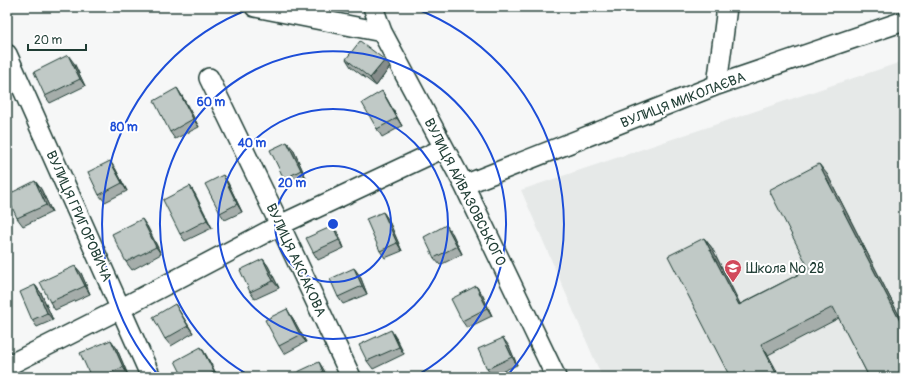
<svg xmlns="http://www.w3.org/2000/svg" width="911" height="384" font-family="Pangolin,sans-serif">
<rect width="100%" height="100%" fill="#f6f7f7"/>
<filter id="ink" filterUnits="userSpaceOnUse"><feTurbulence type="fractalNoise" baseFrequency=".025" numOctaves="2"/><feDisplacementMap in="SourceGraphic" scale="8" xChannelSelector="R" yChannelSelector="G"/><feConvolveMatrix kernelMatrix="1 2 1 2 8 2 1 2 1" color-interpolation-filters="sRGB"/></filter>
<g filter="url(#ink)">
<path fill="#e6e9e8" d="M904 61V377H602L521 190Z"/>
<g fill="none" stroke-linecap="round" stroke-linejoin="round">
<defs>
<path id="minor" d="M255 7 382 32
M373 7 382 32 464 185 556 377
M7 54 151 377
M209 78 280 225 351 377
M717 85 727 7
M464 185 717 85 904 21
M7 366 120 309 280 225 444 148"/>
</defs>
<use href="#minor" stroke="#1f3d34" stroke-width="22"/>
<use href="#minor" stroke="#fff" stroke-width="19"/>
</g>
<path fill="#a5adaa" stroke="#1f3d34" d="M346 59 390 67 376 86 351 67Z
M74 63 85 86 50 103 45 96Z
M177 88 182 96 199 127 175 139 170 132Z
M382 91 387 99 402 126 382 137 377 129Z
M293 149 306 178 289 186 284 179Z
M115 168 127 191 105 202 99 195Z
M827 174 904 325V377H869L839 318 768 355 780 377H730L704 238 712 248 740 304 809 269Z
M223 175 228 183 242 212 225 220 220 213Z
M35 181 41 189 52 212 23 226 17 218Z
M190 186 195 194 212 228 185 241 180 234Z
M383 212 388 219 402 251 385 258 380 251Z
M147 226 161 254 132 270 126 262Z
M338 233 344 248 318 260 313 252Z
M452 233 462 254 440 265 434 258Z
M263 259 268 266 279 288 255 299 250 292Z
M75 266 81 273 90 294 55 310 50 302Z
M354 268 360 276 367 294 343 304 338 297Z
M35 285 41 293 53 320 37 327 32 320Z
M476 286 482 294 492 316 467 328 462 321Z
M175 304 180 312 193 333 171 346 165 339Z
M292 317 306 342 284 354 279 346Z
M396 338 404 354 373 369 367 361Z
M509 346 517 365 492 376 487 369Z
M116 347 128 375 124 377H91Z
M201 347 206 355 218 377H183Z"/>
<path fill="#868d8b" stroke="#1f3d34" d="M68 55 74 63 85 86 80 79Z
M385 60 390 67 376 86 370 78Z
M177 88 182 96 199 127 193 119Z
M382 91 387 99 402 126 397 118Z
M287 142 293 149 306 178 301 170Z
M110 161 115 168 127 191 122 183Z
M819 164 827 174 904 325V329Z
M223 175 228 183 242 212 237 204Z
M35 181 41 189 52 212 46 205Z
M190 186 195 194 212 228 207 220Z
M383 212 388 219 402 251 397 243Z
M142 219 147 226 161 254 156 247Z
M446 225 452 233 462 254 457 246Z
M333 226 338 233 344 248 339 240Z
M704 238 712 248 746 316 739 305Z
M263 259 268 266 279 288 273 281Z
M75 266 81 273 90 294 85 286Z
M354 268 360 276 367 294 362 286Z
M35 285 41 293 53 320 47 313Z
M476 286 482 294 492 316 487 308Z
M175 304 180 312 193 333 188 326Z
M287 309 292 317 306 342 300 335Z
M391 330 396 338 404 354 399 347Z
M503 338 509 346 517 365 512 357Z
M111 340 116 347 128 375 123 367Z
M761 344 768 355 780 377H778Z
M201 347 206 355 218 377 214 372Z
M319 362 324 370 327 377H325Z"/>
<path fill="#c0c9c6" stroke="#1f3d34" d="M360 41 385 60 370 78 346 59Z
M68 55 80 79 45 96 34 72Z
M177 88 193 119 170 132 154 101Z
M382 91 397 118 377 129 362 103Z
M287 142 301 170 284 179 270 150Z
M110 161 122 183 99 195 88 172Z
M819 164 904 329V374L899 377H869L833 307 761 344 778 377H730L668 256 704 238 739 305 809 269 769 190Z
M223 175 237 204 220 213 205 184Z
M35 181 46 205 17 218 7 196V195Z
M190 186 207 220 180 234 163 200Z
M383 212 397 243 380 251 366 219Z
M142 219 156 247 126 262 112 234Z
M446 225 457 246 434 258 424 237Z
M333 226 339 240 313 252 306 238Z
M263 259 273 281 250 292 240 270Z
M75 266 85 286 50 302 40 282Z
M354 268 362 286 338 297 330 279Z
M35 285 47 313 32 320 20 292Z
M476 286 487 308 462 321 451 299Z
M175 304 188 326 165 339 153 317Z
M287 309 300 335 279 346 265 320Z
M391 330 399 347 367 361 359 345Z
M503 338 512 357 487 369 478 349Z
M111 340 123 367 101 377H91L80 353Z
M201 347 214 372 205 377H183L175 361Z
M319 362 325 377H287Z"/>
</g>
<g fill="none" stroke="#1d4ed8" stroke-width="2">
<circle cx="333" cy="224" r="58"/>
<circle cx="333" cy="224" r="115"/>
<path d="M252 377A173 173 0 1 1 414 377"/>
<path d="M159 376A231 231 0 0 1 252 8M414 8A231 231 0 0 1 507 376"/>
</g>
<defs>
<symbol id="school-pin" viewBox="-11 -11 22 30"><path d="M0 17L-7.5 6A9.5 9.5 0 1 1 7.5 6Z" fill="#d1495b" stroke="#fff"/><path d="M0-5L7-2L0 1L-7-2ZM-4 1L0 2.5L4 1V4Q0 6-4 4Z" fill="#fff"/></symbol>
</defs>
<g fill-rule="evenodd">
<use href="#school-pin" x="723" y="258" width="20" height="27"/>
</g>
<g text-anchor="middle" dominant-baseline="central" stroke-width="4" stroke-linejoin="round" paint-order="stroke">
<g font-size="14" fill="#1f3d34" stroke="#fff">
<text transform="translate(683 100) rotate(-21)">ВУЛИЦЯ МИКОЛАЄВА</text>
<text transform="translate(465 192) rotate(63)">ВУЛИЦЯ АЙВАЗОВСЬКОГО</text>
<text transform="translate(79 216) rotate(66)">ВУЛИЦЯ ГРИГОРОВИЧА</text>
<text transform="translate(296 260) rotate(65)">ВУЛИЦЯ АКСАКОВА</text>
</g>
<g font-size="14" fill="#1f3d34" stroke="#fff" text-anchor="start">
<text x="746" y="268">Школа № 28</text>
</g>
</g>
<circle cx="333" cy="224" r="6" fill="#1d4ed8" stroke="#fff" stroke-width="2"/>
<g font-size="12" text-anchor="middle" font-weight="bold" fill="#1d4ed8" stroke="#fff" stroke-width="4" stroke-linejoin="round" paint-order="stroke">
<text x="211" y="106">60 m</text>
<text x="124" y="131">80 m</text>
<text x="252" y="147">40 m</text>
<text x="292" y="187">20 m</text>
</g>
<rect width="911" height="384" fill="none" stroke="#fff" stroke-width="24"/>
<rect x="12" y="12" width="887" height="360" fill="none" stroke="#1f3d34" stroke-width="1.5" filter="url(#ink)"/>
<path d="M28 44v6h58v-6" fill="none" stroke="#1f3d34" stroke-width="2"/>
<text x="34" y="44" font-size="12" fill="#1f3d34" stroke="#ffffff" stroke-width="3" paint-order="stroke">20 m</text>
</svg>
